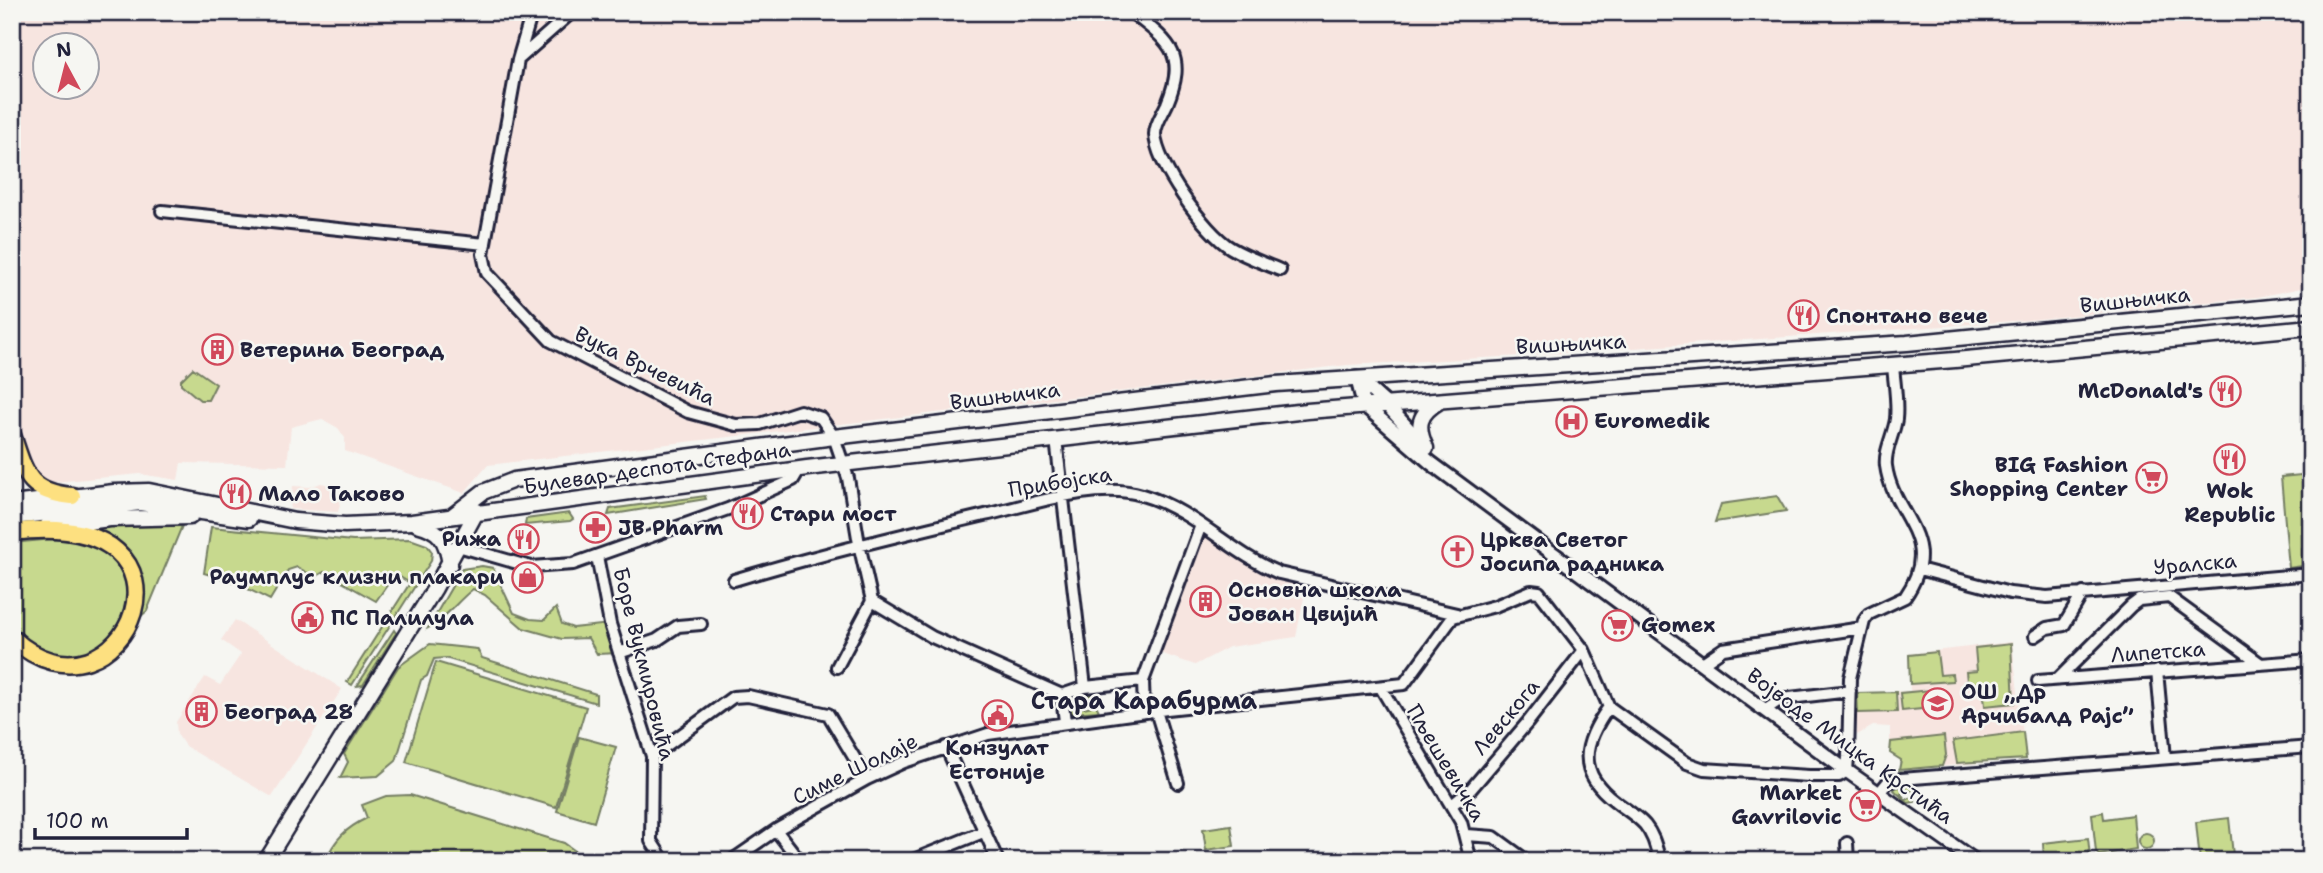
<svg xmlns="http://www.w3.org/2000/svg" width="2323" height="873" font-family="'Shantell Sans',sans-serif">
<rect width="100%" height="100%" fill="#f6f6f2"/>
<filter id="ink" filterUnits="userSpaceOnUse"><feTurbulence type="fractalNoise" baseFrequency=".0143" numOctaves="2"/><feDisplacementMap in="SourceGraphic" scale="14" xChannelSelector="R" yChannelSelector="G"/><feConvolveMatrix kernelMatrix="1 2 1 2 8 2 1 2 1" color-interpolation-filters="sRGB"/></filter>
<g filter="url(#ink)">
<path fill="#f7e5e0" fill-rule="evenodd" d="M12 12H2311V286L2258 297 2029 320 1521 356 1348 365 488 465 464 493 345 451V438L338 428 322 419 291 427 287 465 181 463 178 480 140 474 12 486ZM46 46H88V88H46Z
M321 483 344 488 338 512 290 509 293 486 310 487Z
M1203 531 1307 583 1296 637 1229 647 1195 665 1157 652Z
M235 620 342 689 272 797 185 746 177 734 176 722 205 677 220 685 241 654 221 640Z
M2012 642 2026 759 1899 770 1901 760 1890 753V727L1873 726 1857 735V693L1910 691 1908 654Z"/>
<path fill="#c7d98e" stroke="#747e64" stroke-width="2" d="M193 368 216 384 208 400H200L181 384V380Z
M2311 474V536L2302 549V566L2289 568 2281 477Z
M705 496 706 499 608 515 610 509Z
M1777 496 1786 511 1715 522 1721 504Z
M569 513 573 519 570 521 525 525 526 519Z
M137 524 182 526 147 611 139 618 140 588 117 543 94 528Z
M211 527 353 541 410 539 427 545 432 552 431 561 352 685 347 682 410 583 395 574 376 601 324 572 315 577 297 567 288 570 270 600 234 582 204 573Z
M53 539C181 543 119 685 42 650 30 645 18 642 13 629 8 613 12 562 12 543Z
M482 566 493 568 514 613 530 619 544 620 556 608 562 624 573 628 610 624 619 653 597 654 588 638 562 639 523 628 485 595 473 589C456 602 447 618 428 628L462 569Z
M394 630 396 633 363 685 357 686Z
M430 644 477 649 482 658 596 694V703L445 658 434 659 427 676 421 680 396 761 378 776 340 778 348 762 344 754 398 667Z
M2011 644 2014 703 1985 706 1983 686 1967 681 1966 672 1977 671 1975 648Z
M1937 652 1940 675 1952 674 1953 681 1910 684 1909 655Z
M436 662 586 707 556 807 406 762Z
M1941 689 1942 707 1902 711 1900 693Z
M1896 692 1897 712 1858 713 1857 693Z
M1096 694 1097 701C1087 706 1080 704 1070 698Z
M1068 700 1084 708 1096 705 1099 711 1071 713Z
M2023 732 2026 759 1957 763 1953 741Z
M1944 736 1946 755 1942 766 1899 770 1901 760 1890 753 1891 742Z
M579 737 616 747 594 822 557 811Z
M1918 784 1914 785 1915 792 1906 790 1901 794 1906 800 1915 796V802L1908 803 1894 790 1896 786Z
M410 795 564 843 589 861H325C335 839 346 828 367 818L362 805 386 796Z
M2103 812 2104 819 2133 815 2136 849 2099 855 2096 852 2092 814Z
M2229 818 2233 855 2226 861H2200L2196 822Z
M1231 825 1234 846 1206 850 1203 829Z
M2138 841a8 8 0 1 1 16 0a8 8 0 1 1-16 0Z
M2088 838 2090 856 2086 861H2044L2043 843Z"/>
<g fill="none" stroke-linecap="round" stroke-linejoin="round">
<defs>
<path id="minor" d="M532 12 518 60 483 254 487 273 551 341 688 412 736 425 760 424 800 411 821 418 834 437 848 478 859 544 872 601 932 637 1062 695 1065 722
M1131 12C1169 42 1188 53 1167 104 1163 113 1155 124 1155 134 1156 164 1205 233 1231 248 1246 257 1264 263 1280 270
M520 58 572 12
M162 211 485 244
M1056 439 1085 687
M458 546 531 567 573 564 728 509 793 480 799 470
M597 556 610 624 652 756 651 841 664 861
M1919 569 2010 593 2047 597 2311 574
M734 580C817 555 901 535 985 515 1030 505 1097 481 1142 495 1194 510 1230 553 1279 573L1457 614
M2035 636 2047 628 2064 625 2083 593
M619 653 657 640 678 626 701 624
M1704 662 1723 649 1862 628
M837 667 872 601
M2157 671 2165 758
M2058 679 2131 606 2139 600 2169 597 2261 664
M2038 681 2311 660
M1381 688 1461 822 1471 861
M1062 695 1085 687 1143 681
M1609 707C1583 743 1576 772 1615 801 1625 809 1637 816 1645 825 1654 836 1656 848 1660 861
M1766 709 1781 699 1850 691
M1156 711 1178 783
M1144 712 1143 681 1201 525
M946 747 998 861
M652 756 733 697 748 696 828 714 867 779
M1879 793 1888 782 1901 779 2311 747
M1452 805 1471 789 1528 722 1584 650
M776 830 800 861
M1467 835 1494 837 1527 861
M1847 843 1848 861
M731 861 776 830 867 779 904 762 988 734 1167 709 1404 684 1453 617 1495 606 1531 591 1539 592 1584 650 1609 707 1687 763 1704 769 1809 776H1839L1847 771 1848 757 1850 678 1864 621 1869 614 1905 597C1945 539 1893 517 1886 466 1884 451 1894 434 1896 419 1898 401 1894 382 1893 365
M911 861 983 832
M2298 861 2311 860"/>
<path id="tertiary" d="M1357 378 1364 405 1431 463 1847 771 1975 861
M1357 378 1386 404 1423 445"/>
<path id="secondary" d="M1426 448C1416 426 1418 414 1440 401
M12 504 114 492 149 491 295 521 345 525 412 522 807 468 1307 411 1955 360 2311 327
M452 516 483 492 514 480 834 437 1276 384 1907 343 2311 303
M12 517 140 503 249 519
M417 524C441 530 446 540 450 564
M46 527 110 519 190 517
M266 861 435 588 477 511"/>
<path id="primary" d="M12 435C25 473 27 492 72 496
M12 532C224 505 122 739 12 638"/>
</defs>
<use href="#minor" stroke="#22223b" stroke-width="16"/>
<use href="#tertiary" stroke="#22223b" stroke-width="18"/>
<use href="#secondary" stroke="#22223b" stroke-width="19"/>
<use href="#primary" stroke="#22223b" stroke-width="21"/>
<use href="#minor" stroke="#f6f6f2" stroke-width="10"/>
<use href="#tertiary" stroke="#f6f6f2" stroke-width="12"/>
<use href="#secondary" stroke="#f6f6f2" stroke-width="14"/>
<use href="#primary" stroke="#fde080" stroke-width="16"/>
</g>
</g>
<defs>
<symbol id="restaurant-ring" viewBox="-11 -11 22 22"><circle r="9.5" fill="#f6f6f2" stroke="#d1495b" stroke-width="1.5"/><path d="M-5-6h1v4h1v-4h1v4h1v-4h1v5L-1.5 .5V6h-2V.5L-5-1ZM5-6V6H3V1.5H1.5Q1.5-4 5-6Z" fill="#d1495b"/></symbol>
<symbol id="building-ring" viewBox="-11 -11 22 22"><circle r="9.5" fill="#f6f6f2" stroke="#d1495b" stroke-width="1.5"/><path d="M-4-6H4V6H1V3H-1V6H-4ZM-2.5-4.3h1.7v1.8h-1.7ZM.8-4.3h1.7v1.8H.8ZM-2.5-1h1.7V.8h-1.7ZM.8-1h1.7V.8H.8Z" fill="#d1495b"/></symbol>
<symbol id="hospital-ring" viewBox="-11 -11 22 22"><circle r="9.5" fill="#f6f6f2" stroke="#d1495b" stroke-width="1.5"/><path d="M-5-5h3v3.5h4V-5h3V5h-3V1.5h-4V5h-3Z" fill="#d1495b"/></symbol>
<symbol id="supermarket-ring" viewBox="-11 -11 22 22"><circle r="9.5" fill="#f6f6f2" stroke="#d1495b" stroke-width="1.5"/><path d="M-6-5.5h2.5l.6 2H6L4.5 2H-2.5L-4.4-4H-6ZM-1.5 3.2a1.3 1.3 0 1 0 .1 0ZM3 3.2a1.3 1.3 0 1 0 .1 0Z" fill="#d1495b"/></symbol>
<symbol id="pharmacy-ring" viewBox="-11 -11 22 22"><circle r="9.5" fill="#f6f6f2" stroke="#d1495b" stroke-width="1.5"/><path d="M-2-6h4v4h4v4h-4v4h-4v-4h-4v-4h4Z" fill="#d1495b"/></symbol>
<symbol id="church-ring" viewBox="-11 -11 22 22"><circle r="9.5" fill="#f6f6f2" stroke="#d1495b" stroke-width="1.5"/><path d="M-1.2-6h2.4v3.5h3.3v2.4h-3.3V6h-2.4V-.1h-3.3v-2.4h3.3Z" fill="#d1495b"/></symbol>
<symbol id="shop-ring" viewBox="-11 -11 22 22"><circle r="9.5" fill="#f6f6f2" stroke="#d1495b" stroke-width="1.5"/><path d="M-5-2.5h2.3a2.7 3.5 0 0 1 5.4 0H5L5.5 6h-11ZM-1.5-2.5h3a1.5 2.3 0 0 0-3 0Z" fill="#d1495b"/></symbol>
<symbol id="civic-ring" viewBox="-11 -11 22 22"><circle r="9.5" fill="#f6f6f2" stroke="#d1495b" stroke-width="1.5"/><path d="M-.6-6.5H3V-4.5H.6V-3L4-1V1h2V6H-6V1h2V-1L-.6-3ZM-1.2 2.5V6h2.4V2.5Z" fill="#d1495b"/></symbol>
<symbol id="school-ring" viewBox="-11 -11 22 22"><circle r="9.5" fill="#f6f6f2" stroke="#d1495b" stroke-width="1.5"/><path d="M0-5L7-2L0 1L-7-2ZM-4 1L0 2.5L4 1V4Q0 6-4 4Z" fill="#d1495b"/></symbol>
</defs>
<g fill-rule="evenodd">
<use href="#restaurant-ring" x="1786" y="298" width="35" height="35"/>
<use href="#building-ring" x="200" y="332" width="35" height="35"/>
<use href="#restaurant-ring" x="2208" y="374" width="35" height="35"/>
<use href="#hospital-ring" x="1554" y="404" width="35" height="35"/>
<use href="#restaurant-ring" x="2212" y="442" width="35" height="35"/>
<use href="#supermarket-ring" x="2134" y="460" width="35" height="35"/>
<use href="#restaurant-ring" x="218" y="476" width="35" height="35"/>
<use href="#restaurant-ring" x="730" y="496" width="35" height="35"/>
<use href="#pharmacy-ring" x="578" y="510" width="35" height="35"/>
<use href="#restaurant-ring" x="506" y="522" width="35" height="35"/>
<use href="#church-ring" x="1440" y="534" width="35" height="35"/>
<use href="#shop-ring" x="510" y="560" width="35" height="35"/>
<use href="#building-ring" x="1188" y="584" width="35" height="35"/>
<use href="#civic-ring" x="290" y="600" width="35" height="35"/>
<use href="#supermarket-ring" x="1600" y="608" width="35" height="35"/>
<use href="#school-ring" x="1920" y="686" width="35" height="35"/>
<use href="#building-ring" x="184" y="694" width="35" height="35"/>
<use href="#civic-ring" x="980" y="698" width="35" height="35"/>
<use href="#supermarket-ring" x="1848" y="788" width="35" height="35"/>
</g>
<g text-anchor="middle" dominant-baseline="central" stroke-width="5" stroke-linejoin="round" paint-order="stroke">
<g font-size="21" fill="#22223b" stroke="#f6f6f2">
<text transform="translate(2135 300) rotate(-6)">Вишњичка</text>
<text transform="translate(1571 344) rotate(-3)">Вишњичка</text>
<text transform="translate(645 366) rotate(26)">Вука Врчевића</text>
<text transform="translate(1005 396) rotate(-7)">Вишњичка</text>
<text transform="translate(657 468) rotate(-8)">Булевар деспота Стефана</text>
<text transform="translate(1060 482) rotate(-9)">Прибојска</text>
<text transform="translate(2195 564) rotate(-5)">Уралска</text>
<text transform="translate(2158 652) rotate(-4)">Липетска</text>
<text transform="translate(644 664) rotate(76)">Боре Вукмировића</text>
<text transform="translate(1506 717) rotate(-50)">Левскога</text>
<text transform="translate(1850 746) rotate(36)">Војводе Мицка Крстића</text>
<text transform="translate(1446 763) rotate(59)">Пљешевичка</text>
<text transform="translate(855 769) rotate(-26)">Симе Шолаје</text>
</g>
<g font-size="21" font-weight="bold" fill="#22223b" stroke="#f6f6f2" text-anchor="start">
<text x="1826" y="316">Спонтано вече</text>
<text x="240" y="350">Ветерина Београд</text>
<text x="2203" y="391" text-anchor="end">McDonald's</text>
<text x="1594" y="421">Euromedik</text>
<text x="2128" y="465" text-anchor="end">BIG Fashion<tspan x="2128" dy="24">Shopping Center</tspan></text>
<text x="2230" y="491" text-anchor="middle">Wok<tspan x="2230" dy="24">Republic</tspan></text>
<text x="258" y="494">Мало Таково</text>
<text x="770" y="514">Стари мост</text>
<text x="618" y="528">JB Pharm</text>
<text x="501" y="539" text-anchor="end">Рижа</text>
<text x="1480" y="540">Црква Светог<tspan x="1480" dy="24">Јосипа радника</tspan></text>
<text x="504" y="577" text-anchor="end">Раумплус клизни плакари</text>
<text x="1228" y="590">Основна школа<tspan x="1228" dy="24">Јован Цвијић</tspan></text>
<text x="331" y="618">ПС Палилула</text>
<text x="1641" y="625">Gomex</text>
<text x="1961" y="692">ОШ „Др<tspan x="1961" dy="24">Арчибалд Рајс”</tspan></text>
<text x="224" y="712">Београд 28</text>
<text x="997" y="748" text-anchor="middle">Конзулат<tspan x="997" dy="24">Естоније</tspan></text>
<text x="1842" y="793" text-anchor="end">Market<tspan x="1842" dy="24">Gavrilovic</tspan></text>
</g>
<g font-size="24" font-weight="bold" fill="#22223b" stroke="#f6f6f2">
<text x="1144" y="701">Стара Карабурма</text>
</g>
</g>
<rect width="2323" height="873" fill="none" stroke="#f6f6f2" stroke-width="42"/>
<rect x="21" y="21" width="2281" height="831" fill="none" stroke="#22223b" stroke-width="2.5" filter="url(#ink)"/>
<g transform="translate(66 66) rotate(353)"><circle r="33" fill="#f6f6f2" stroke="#a1a1a9" stroke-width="2"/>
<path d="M0-5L12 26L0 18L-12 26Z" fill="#d1495b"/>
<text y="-10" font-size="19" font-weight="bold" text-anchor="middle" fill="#22223b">N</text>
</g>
<path d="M35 828v10h152v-10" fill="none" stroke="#22223b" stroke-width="3.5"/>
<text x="46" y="828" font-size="21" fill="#22223b" stroke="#f6f6f2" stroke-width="5" paint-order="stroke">100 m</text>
</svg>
